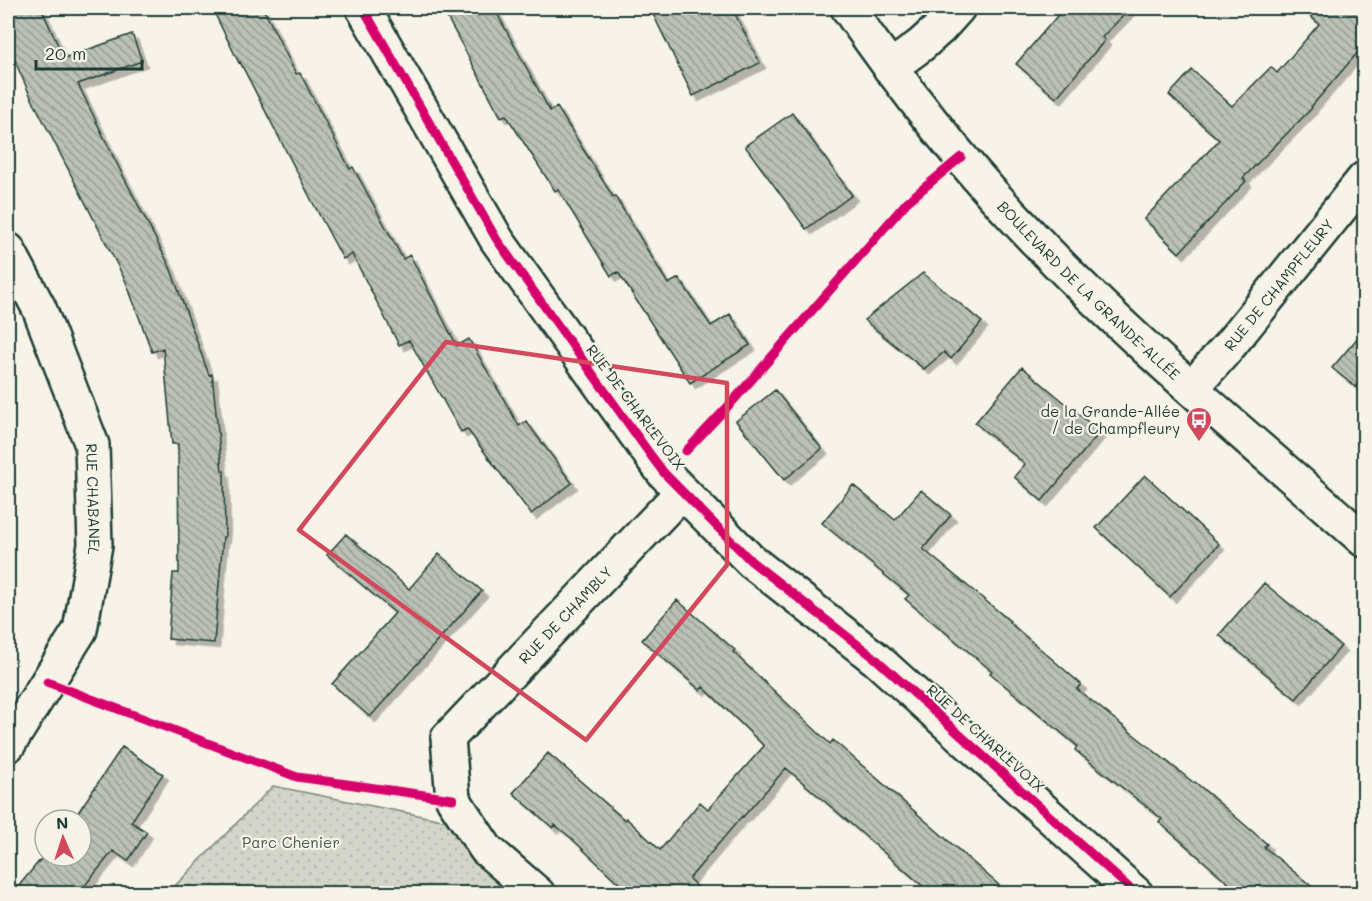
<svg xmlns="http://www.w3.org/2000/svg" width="1372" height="901" font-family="Mali,sans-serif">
<defs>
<pattern id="park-dots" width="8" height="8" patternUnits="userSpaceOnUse" patternTransform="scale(1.5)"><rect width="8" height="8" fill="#d3d5ca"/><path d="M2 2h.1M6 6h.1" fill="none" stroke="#b5b8ae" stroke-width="1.8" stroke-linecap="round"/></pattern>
<pattern id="building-back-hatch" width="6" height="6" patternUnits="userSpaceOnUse" patternTransform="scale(1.5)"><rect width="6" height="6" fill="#bbc1b6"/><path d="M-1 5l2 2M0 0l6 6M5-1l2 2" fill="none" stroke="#979e95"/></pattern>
<filter id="shadow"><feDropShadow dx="5.5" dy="5.5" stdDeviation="0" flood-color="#0004"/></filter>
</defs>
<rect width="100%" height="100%" fill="#f7f3e8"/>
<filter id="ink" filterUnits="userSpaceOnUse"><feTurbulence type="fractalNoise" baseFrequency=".0167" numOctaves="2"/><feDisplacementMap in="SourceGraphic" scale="12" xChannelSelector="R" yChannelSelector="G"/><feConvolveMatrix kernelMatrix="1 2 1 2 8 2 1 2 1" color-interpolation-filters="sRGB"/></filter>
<g filter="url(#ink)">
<path fill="url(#park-dots)" stroke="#79897f" stroke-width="1.5" d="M273 786 452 822 536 894H167Z"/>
<path fill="url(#building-back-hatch)" stroke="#1f3d34" stroke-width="1.5" filter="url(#shadow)" d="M8 8H41L64 58 132 34 142 61 78 84 115 160 170 267 209 375 212 374 222 471H224L225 537H223L214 643 168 639 173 573H179L178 444H172L163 348 152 352 126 282 29 93 8 45Z
M212 8H263L296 74 300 73 350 169 353 167 403 259 410 255 457 346 469 339 519 426 526 421 572 483 531 514 467 429 461 432 409 340 399 345 352 254 343 259 313 203 240 62 239 63Z
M442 8H494L550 111 557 107 613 197 615 196 668 284 679 278 711 326 730 314 750 345 690 383 618 272 611 276 558 189 555 191 506 115 501 117Z
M650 8H732L760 63 693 96Z
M1064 8H1131L1102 37 1105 40 1056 98 1016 64Z
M1301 8H1365V44L1311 107 1312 108 1243 178 1246 181 1179 253 1144 219 1219 140 1169 95 1192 70 1232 106 1271 67 1277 73 1319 24Z
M792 113 852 195 806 229 745 146Z
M923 273 982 322 951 359 944 352 924 369 864 320Z
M1365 329V395L1332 368Z
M1022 367 1100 432 1042 501 1014 477 1025 464 975 423Z
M775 390 822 449 784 480 736 421Z
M1145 475 1219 544 1170 597 1096 528Z
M853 485 895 520 921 490 951 515 923 549 1010 621 1009 622 1081 684 1077 689 1194 783 1195 782 1267 844 1264 847 1321 894H1241L1159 822 1162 819 1075 750 1077 746 990 673 992 671 905 599 909 595 822 523Z
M346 534 409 589 439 554 482 591 370 717 332 684 395 613 327 555Z
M1264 583 1341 646 1296 699 1219 635Z
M677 600 735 650 733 652 830 744 833 740 1009 894H932L786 768 743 817 742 816 689 879 705 894H630L570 837 555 825 553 828 513 793 548 753 625 820 626 818 660 850 700 802 708 809 764 746 703 687 700 690 642 640Z
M122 747 163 774 131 822 147 832 128 861 113 851 78 894H12L45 854V856H81V820H73Z"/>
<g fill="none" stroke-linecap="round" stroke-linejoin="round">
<defs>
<g id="minor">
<path d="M363 8 497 240 652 457 664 473 751 561 876 659 1136 894"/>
<path d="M890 68 921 45 940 28 958 8"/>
<path id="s1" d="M8 250 39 308 92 445 95 545 80 630 8 745"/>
<path id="s2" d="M1192 388 1229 346 1364 179"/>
<path id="s3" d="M538 894 486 849 453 799 448 738 682 492"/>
</g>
<g id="tertiary">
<path id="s4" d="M848 8C901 85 958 159 1023 227 1129 340 1249 438 1364 540"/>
</g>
</defs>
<use href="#minor" stroke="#1f3d34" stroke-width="38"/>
<use href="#tertiary" stroke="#1f3d34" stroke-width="38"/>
<use href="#minor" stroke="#f7f3e8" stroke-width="33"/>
<use href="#tertiary" stroke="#f7f3e8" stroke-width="33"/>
<defs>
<path id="cycleway" d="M363 8 497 240 652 457 664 473 751 561 876 659 1136 894
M686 451 733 401 907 202 961 157
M47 682 297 777 453 799"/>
</defs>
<use href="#cycleway" stroke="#f7f3e8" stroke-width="13"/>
<use href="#cycleway" stroke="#d6006c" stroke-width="9"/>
</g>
</g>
<path fill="none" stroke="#d1495b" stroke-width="4.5" stroke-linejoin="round" d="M446 342 727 383V565L586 740 299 530Z"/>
<defs>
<symbol id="bus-pin" viewBox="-11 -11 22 30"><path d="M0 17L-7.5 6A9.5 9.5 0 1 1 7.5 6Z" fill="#d1495b" stroke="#f7f3e8"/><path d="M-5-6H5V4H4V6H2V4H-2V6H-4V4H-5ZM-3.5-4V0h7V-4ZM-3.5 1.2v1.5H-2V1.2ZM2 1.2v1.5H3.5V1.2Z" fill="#fff"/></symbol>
</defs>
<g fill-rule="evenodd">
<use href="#bus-pin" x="1184" y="405" width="30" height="40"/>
</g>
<g text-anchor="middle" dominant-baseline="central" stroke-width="4.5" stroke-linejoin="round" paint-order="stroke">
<g font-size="15" fill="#1f3d34" stroke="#f7f3e8">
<text stroke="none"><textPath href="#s2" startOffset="135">RUE DE CHAMPFLEURY</textPath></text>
<text stroke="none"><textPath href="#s4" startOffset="372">BOULEVARD DE LA GRANDE-ALLÉE</textPath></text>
<text transform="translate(636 407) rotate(53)">RUE DE CHARLEVOIX</text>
<text stroke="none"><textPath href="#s1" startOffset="267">RUE CHABANEL</textPath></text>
<text stroke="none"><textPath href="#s3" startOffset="360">RUE DE CHAMBLY</textPath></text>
<text transform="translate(986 738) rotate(42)">RUE DE CHARLEVOIX</text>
</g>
<g font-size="15" fill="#1f3d34" stroke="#f7f3e8" text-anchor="end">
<text x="1180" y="411">de la Grande-Allée<tspan x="1180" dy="17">/ de Champfleury</tspan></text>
</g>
<g font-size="15" fill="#435b52" stroke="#f7f3e8">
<text x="291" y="842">Parc Chenier</text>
</g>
</g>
<rect width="1372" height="901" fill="none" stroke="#f7f3e8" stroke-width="30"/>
<rect x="15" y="15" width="1342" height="871" fill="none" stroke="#1f3d34" stroke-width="2" filter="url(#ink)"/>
<g transform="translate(63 838) rotate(357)"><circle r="28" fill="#f7f3e8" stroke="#a1aaa0" stroke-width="1.5"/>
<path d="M0-4.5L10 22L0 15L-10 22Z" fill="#d1495b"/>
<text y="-9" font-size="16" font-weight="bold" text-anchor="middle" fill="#1f3d34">N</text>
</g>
<path d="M36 60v9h106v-9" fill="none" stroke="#1f3d34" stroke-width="3"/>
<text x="45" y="60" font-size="18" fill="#1f3d34" stroke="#f7f3e8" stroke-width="4.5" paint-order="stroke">20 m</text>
</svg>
